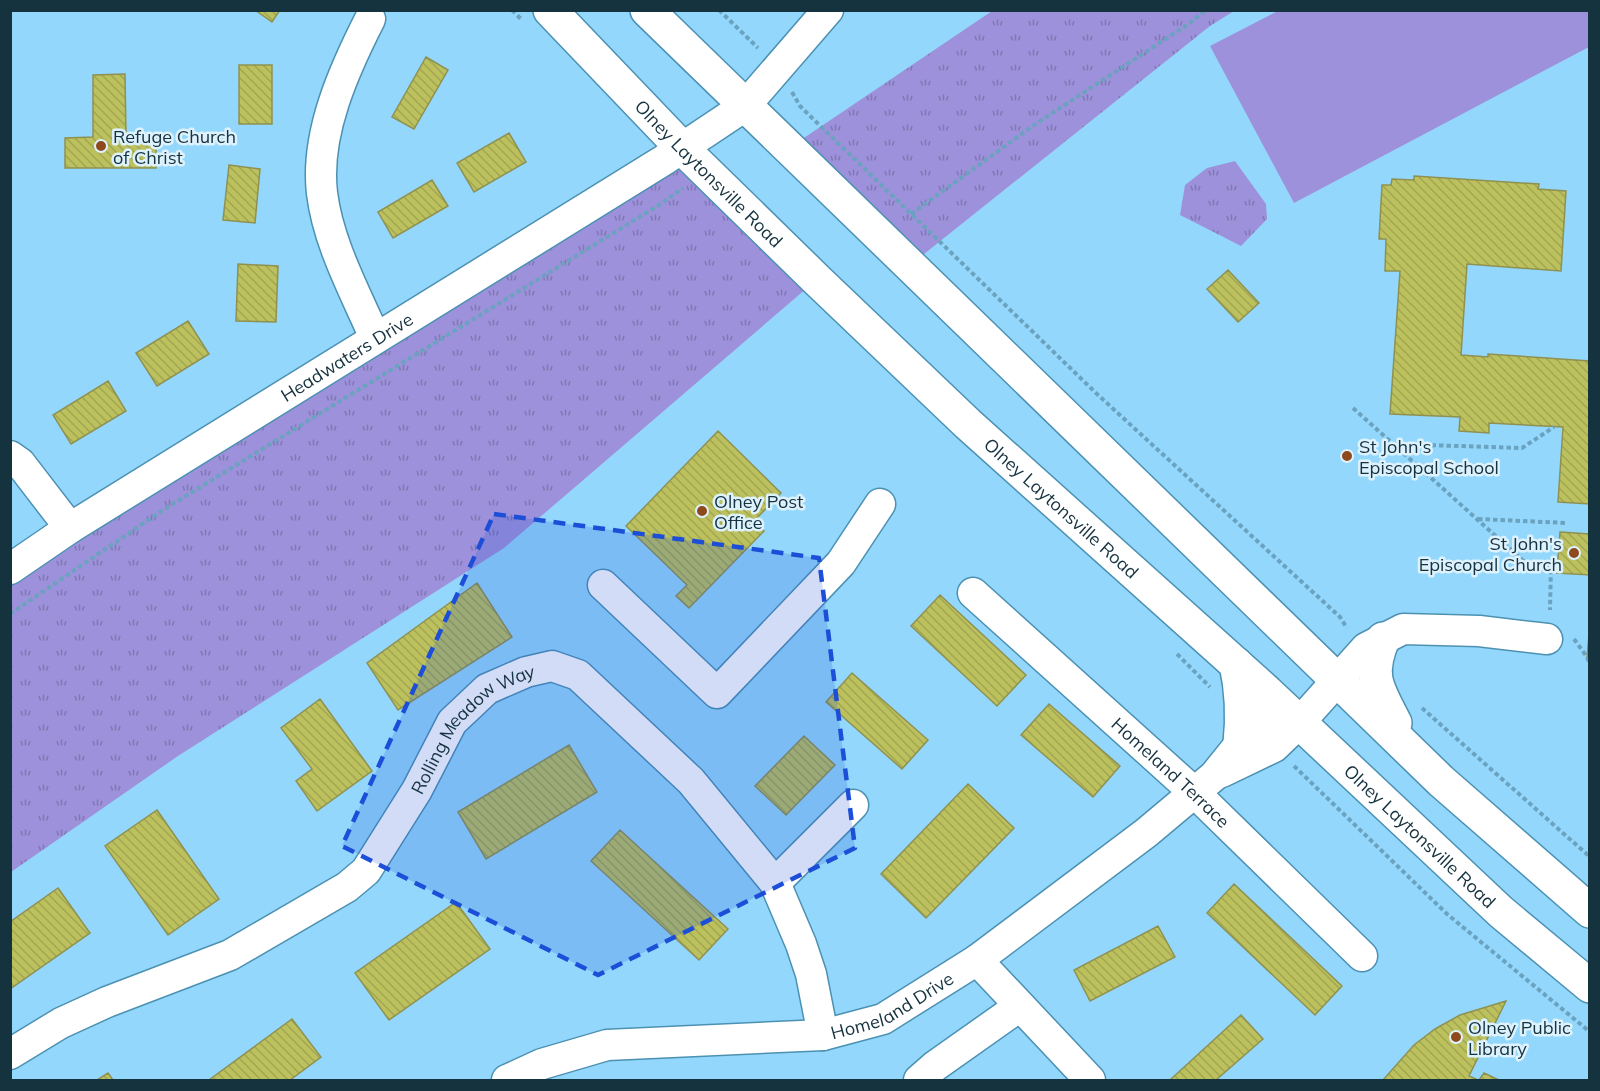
<svg xmlns="http://www.w3.org/2000/svg" width="1600" height="1091" font-family="Mulish,sans-serif">
<defs>
<pattern id="park-tufts" width="24" height="20" patternUnits="userSpaceOnUse" patternTransform="scale(1.5)"><rect width="24" height="20" fill="#9e91db"/><path d="M3 7l-1-3M5 7V3M7 7l1-3M15 17l-1-3M17 17v-4M19 17l1-3" fill="none" stroke="#8077b3"/></pattern>
<pattern id="building-back-hatch" width="6" height="6" patternUnits="userSpaceOnUse" patternTransform="scale(1.5)"><rect width="6" height="6" fill="#bcc15d"/><path d="M-1 5l2 2M0 0l6 6M5-1l2 2" fill="none" stroke="#a1a652"/></pattern>
</defs>
<rect width="100%" height="100%" fill="#93d8fc"/>
<path fill="#9e91db" d="M1278 11H1589V47L1294 203 1210 46Z"/>
<path fill="url(#park-tufts)" d="M992 11H1234L1210 26 909 266 789 148Z
M682 148 814 282 504 548 178 756 11 872V569Z
M1235 161 1266 204 1267 219 1241 246 1180 215 1185 185 1207 168Z"/>
<path fill="url(#building-back-hatch)" stroke="#8e9152" stroke-width="1.5" d="M255 10H280L272 22Z
M426 57 448 70 414 129 392 117Z
M239 65H272V124H239Z
M125 74 126 137H156V168H65V138L93 137V75Z
M509 133 526 162 474 192 457 163Z
M229 165 260 169 255 223 223 220Z
M1414 176 1539 184 1538 189 1566 191 1561 271 1467 264 1461 355 1488 357V354L1590 361V504L1558 502 1563 427 1489 423V433L1459 431 1460 417 1390 414 1400 271H1385L1386 239H1379L1382 185H1391L1392 179 1414 180Z
M432 180 448 206 393 238 378 212Z
M238 264 278 266 276 322 236 321Z
M1228 270 1259 303 1238 322 1207 289Z
M188 321 209 354 157 386 136 353Z
M108 381 126 411 71 444 53 415Z
M718 431 781 493 754 521 764 531 689 608 676 596 687 585 626 526Z
M1560 532 1590 534V575L1557 573Z
M477 583 512 637 398 710 367 663Z
M940 595 1026 675 997 706 911 626Z
M1590 623V657H1587Z
M852 673 928 740 902 769 826 702Z
M320 699 372 771 317 811 296 781 312 769 281 728Z
M1049 704 1120 766 1093 797 1021 735Z
M804 736 835 765 786 815 755 786Z
M569 745 597 792 486 859 458 812Z
M968 784 1014 828 926 918 881 874Z
M157 810 219 899 168 935 105 846Z
M620 830 728 929 699 960 591 861Z
M1234 884 1342 986 1315 1015 1207 913Z
M58 888 90 933 10 989V922Z
M456 902 490 949 389 1020 355 973Z
M1158 926 1175 957 1090 1001 1074 970Z
M1506 1001 1469 1076 1478 1080H1383L1414 1045 1435 1029 1460 1015Z
M1241 1015 1263 1039 1216 1080H1170Z
M292 1019 321 1057 290 1080H209Z
M108 1073 113 1080H97Z
M1484 1073 1499 1080H1479Z"/>
<g fill="none" stroke-linecap="round" stroke-linejoin="round">
<defs>
<g id="minor">
<path d="M370 19C344 70 315 134 322 193 328 243 355 292 375 338"/>
<path d="M10 456 20 463 70 528"/>
<path id="s1" d="M10 569 70 528 664 160 745 106 828 10"/>
<path d="M603 585 717 693 841 563 880 504"/>
<path id="s2" d="M973 593 1195 793 1362 956"/>
<path d="M1222 772 1274 747 1300 722 1366 648 1403 629 1479 631 1547 639"/>
<path d="M775 883 853 805"/>
<path d="M977 960 1090 1080"/>
<path id="s3" d="M10 1054 61 1023 107 1002 230 955 347 887 366 871 417 790 452 722 487 689 526 672 552 666 578 675 691 781 775 883 801 944 811 974 823 1035"/>
<path id="s4" d="M507 1080 542 1064 607 1045 823 1035 883 1019 977 960 1146 833 1214 776 1252 729 1279 703"/>
<path d="M919 1080 935 1066 1020 1006"/>
</g>
<g id="major">
<path id="s5" d="M550 10 682 148 817 280 968 424 1267 692 1501 912 1590 986"/>
<path d="M647 10 1441 781 1590 911"/>
<path d="M1383 639C1367 677 1378 689 1395 723"/>
<path d="M1236 664C1242 691 1243 716 1240 744"/>
</g>
</defs>
<use href="#minor" stroke="#4c91b2" stroke-width="33"/>
<use href="#major" stroke="#4c91b2" stroke-width="36"/>
<path stroke="#6aa2bf" stroke-width="4" stroke-dasharray="4.5 3" stroke-linecap="butt" d="M512 10 521 19
M719 10 758 48
M792 92 800 106 809 115 1097 394 1340 617 1347 628
M911 214 1037 123 1187 25 1206 10
M1353 408 1527 564 1551 565 1550 610
M1394 444 1522 448 1554 427
M1478 519 1567 523
M10 614 163 510 659 205 683 188
M1574 639 1587 657 1590 664
M1177 654 1210 687
M1422 708 1590 857
M1294 766 1447 914 1590 1032"/>
<use href="#minor" stroke="#fff" stroke-width="30"/>
<use href="#major" stroke="#fff" stroke-width="33"/>
</g>
<path fill="#1d4ed8" fill-opacity="0.2" stroke="#1d4ed8" stroke-width="4.5" stroke-dasharray="12 8" stroke-linejoin="round" d="M494 514 819 558 855 848 598 975 342 846Z"/>
<g fill="#8e4a1c" stroke="#def2fd" stroke-width="2">
<circle cx="101" cy="146" r="6"/>
<circle cx="1347" cy="456" r="6"/>
<circle cx="702" cy="511" r="6"/>
<circle cx="1574" cy="553" r="6"/>
<circle cx="1456" cy="1037" r="6"/>
</g>
<g text-anchor="middle" dominant-baseline="central" stroke-width="5" stroke-linejoin="round" paint-order="stroke">
<g font-size="18" fill="#15323f" stroke="#def2fd" text-anchor="start">
<text x="113" y="136">Refuge Church<tspan x="113" dy="21">of Christ</tspan></text>
<text x="1359" y="446">St John's<tspan x="1359" dy="21">Episcopal School</tspan></text>
<text x="714" y="501">Olney Post<tspan x="714" dy="21">Office</tspan></text>
<text x="1562" y="543" text-anchor="end">St John's<tspan x="1562" dy="21">Episcopal Church</tspan></text>
<text x="1468" y="1027">Olney Public<tspan x="1468" dy="21">Library</tspan></text>
</g>
<g font-size="18" fill="#15323f" stroke="#def2fd">
<text stroke="none"><textPath href="#s5" startOffset="228">Olney Laytonsville Road</textPath></text>
<text stroke="none"><textPath href="#s1" startOffset="398">Headwaters Drive</textPath></text>
<text stroke="none"><textPath href="#s5" startOffset="714">Olney Laytonsville Road</textPath></text>
<text stroke="none"><textPath href="#s3" startOffset="584">Rolling Meadow Way</textPath></text>
<text stroke="none"><textPath href="#s2" startOffset="267">Homeland Terrace</textPath></text>
<text stroke="none"><textPath href="#s5" startOffset="1200">Olney Laytonsville Road</textPath></text>
<text stroke="none"><textPath href="#s4" startOffset="398">Homeland Drive</textPath></text>
</g>
</g>
<rect width="1600" height="1091" fill="none" stroke="#15323f" stroke-width="24"/>
</svg>
